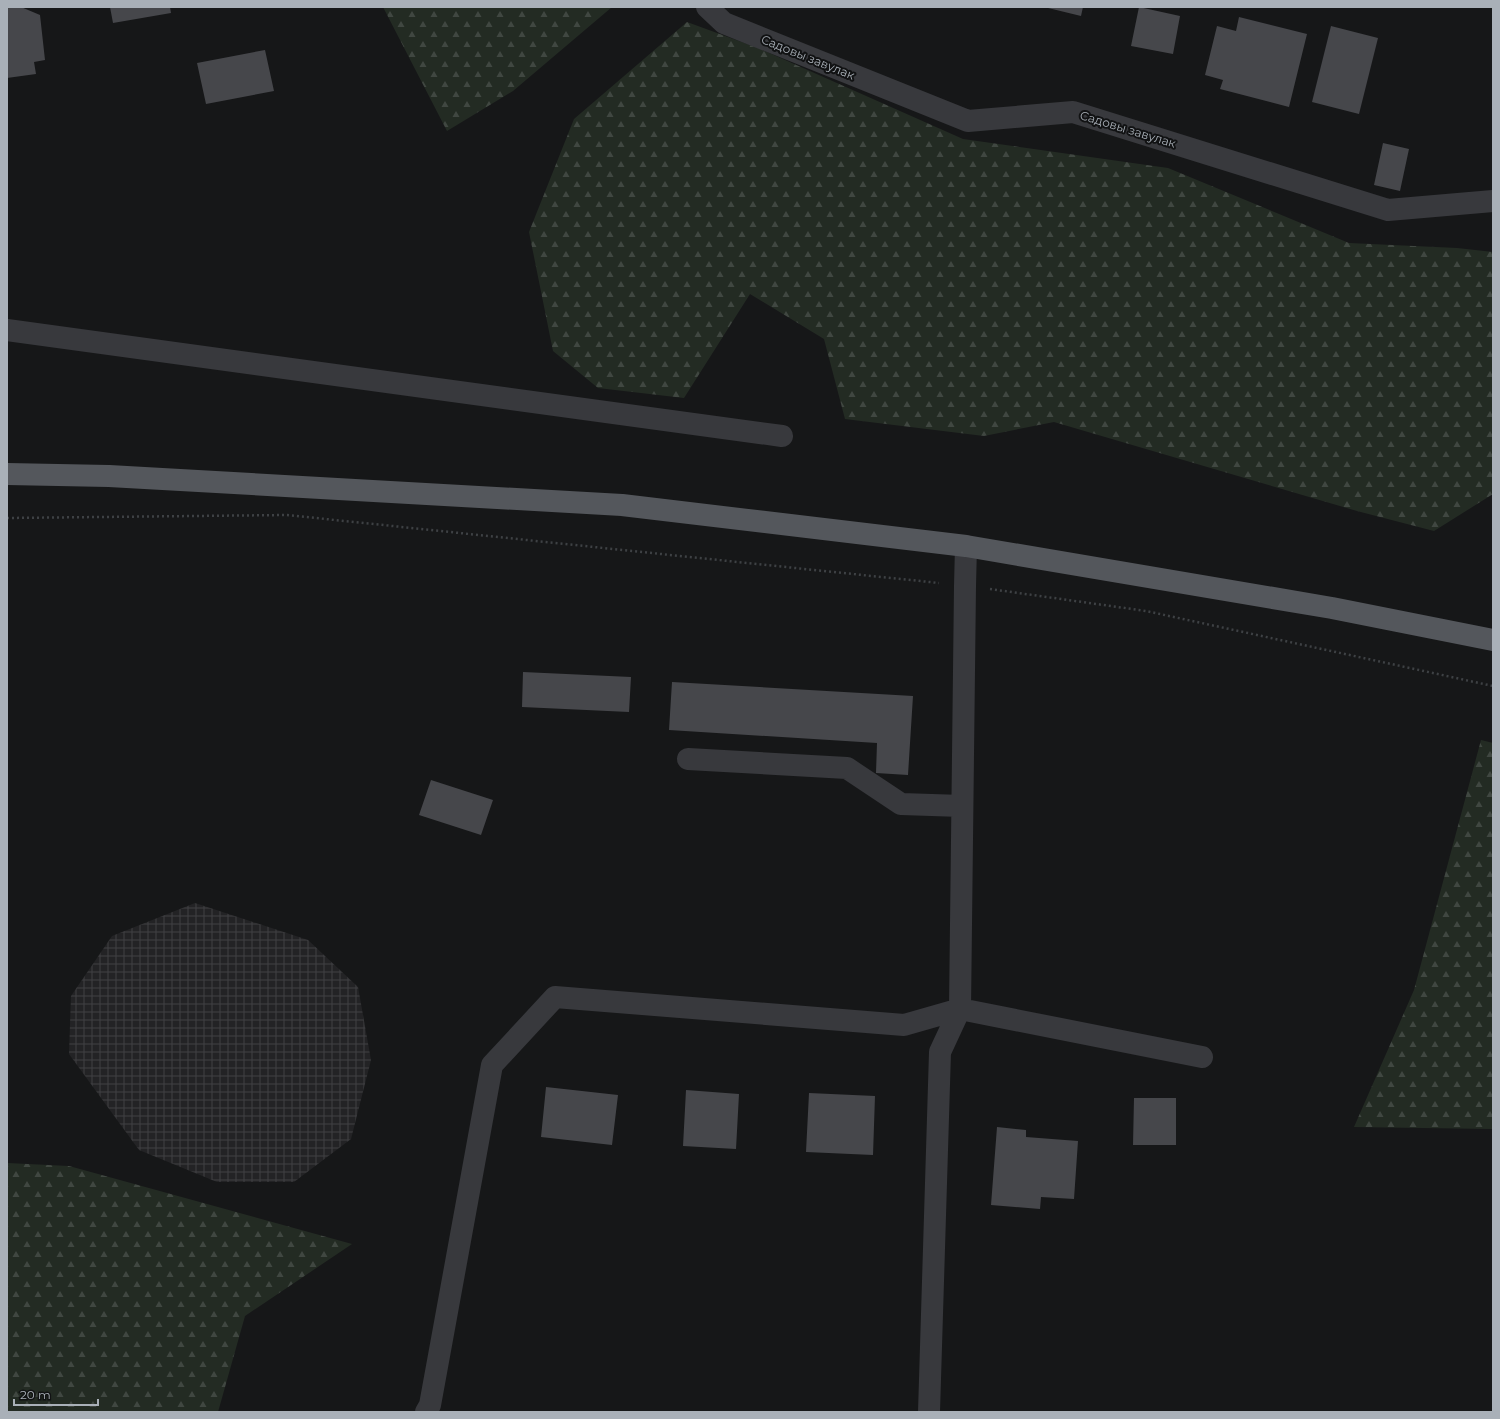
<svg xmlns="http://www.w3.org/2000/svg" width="1500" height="1419" font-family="Montserrat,sans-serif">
<defs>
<pattern id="industrial-grid" width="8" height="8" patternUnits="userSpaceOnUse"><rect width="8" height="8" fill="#232325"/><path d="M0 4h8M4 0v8" fill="none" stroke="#404043"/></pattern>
<pattern id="forest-firs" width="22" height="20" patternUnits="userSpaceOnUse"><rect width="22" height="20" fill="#232b23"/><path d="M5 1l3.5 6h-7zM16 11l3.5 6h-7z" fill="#404741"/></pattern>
</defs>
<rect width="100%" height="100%" fill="#161718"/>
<path fill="url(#industrial-grid)" d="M195 903 308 940 358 987 371 1060 351 1139 294 1182H217L139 1150 69 1054 71 996 112 936Z"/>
<path fill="url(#forest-firs)" d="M383 7H612L513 91 447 131Z
M687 22 758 48 963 139 1168 168 1349 243 1457 248 1493 252V494L1434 531 1357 511 1054 422 984 436 845 419 824 339 750 294 684 398 598 388 553 351 529 232 574 119Z
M1481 740 1493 743V1129L1354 1127 1414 990Z
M7 1163 69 1166 352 1244 245 1316 218 1412H7Z"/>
<path fill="#46474b" d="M7 7H21L40 15 45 60 34 62 36 74 7 78Z
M110 7H170L171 13 113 23Z
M1044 7H1083L1081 16Z
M1139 7 1180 16 1173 54 1131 46Z
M1239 17 1307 34 1289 107 1220 89 1223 80 1205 75 1217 26 1236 31Z
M1331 26 1378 38 1359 114 1312 102Z
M265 50 274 91 206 104 197 63Z
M1383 143 1409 149 1400 191 1374 185Z
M523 672 631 677 629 712 522 707Z
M672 682 913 696 908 775 876 773 877 743 669 730Z
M431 780 493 800 481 835 419 815Z
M546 1087 618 1095 612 1145 541 1137Z
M686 1090 739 1094 736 1149 683 1146Z
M809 1093 875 1096 873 1155 806 1152Z
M1134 1098H1176V1145H1133Z
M997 1127 1026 1130V1137L1078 1141 1074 1199 1041 1197 1040 1209 991 1205Z"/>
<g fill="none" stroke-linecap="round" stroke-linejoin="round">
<path stroke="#3e4144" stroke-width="2.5" stroke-dasharray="2 3" stroke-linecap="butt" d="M7 518 287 515 939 583
M990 589 1146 611 1493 686"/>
<path stroke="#38393d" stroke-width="22" d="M707 7 724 23 968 121 1073 112 1388 210 1493 201
M7 330 782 436
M688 759 847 768 901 804 962 806
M426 1412 430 1405 492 1065 555 997 904 1025 960 1009 1202 1057
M929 1412 940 1052 960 1009 965 586 966 546"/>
<path stroke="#54575c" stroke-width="22" d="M7 474 109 476 622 505 966 546 1332 608 1493 640"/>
</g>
<g text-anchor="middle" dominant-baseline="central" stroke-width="4" stroke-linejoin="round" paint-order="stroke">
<g font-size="12" fill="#a9b0b8" stroke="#111213">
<text transform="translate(808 57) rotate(22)">Садовы завулак</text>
<text transform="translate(1128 129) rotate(17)">Садовы завулак</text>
</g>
</g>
<rect width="1500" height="1419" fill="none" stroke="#a9b0b8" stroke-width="16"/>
<path d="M14 1399v6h84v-6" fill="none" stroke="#a9b0b8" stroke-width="2"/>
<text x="20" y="1399" font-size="12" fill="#a9b0b8" stroke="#111213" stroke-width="3" paint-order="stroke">20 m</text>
</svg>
